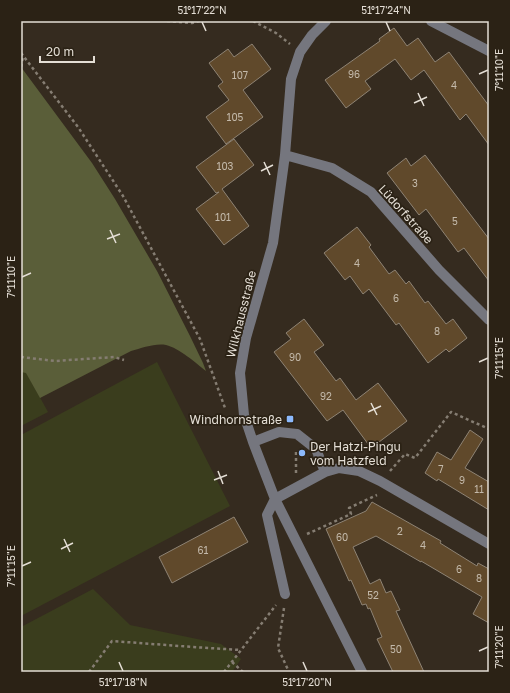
<svg xmlns="http://www.w3.org/2000/svg" width="510" height="693" font-family="'Golos Text',sans-serif">
<rect width="100%" height="100%" fill="#352b1f"/>
<path fill="#3a3d1d" d="M157 362 230 506 21 616V435Z
M21 372H26L48 412 21 426Z
M93 589 130 625 221 644 241 659 232 672H21V627Z"/>
<path fill="#5a5e39" d="M21 67 92 163 115 199 157 271 190 336 203 363 206 371C196 363 179 348 166 345 155 343 142 348 131 351L40 398 26 373 21 372Z"/>
<path fill="#60492b" stroke="#8e8374" d="M394 28 407 46 418 38 435 62 449 52 489 106V145L466 114 460 120 424 70 411 80 395 59 365 81 371 89 346 108 325 80 380 41 379 39Z
M252 44 271 69 243 90 263 117 226 144 206 117 229 100 218 86 223 82 209 63 228 49 234 57Z
M234 139 254 165 222 189 249 226 224 245 196 209 219 192 216 193 196 167Z
M425 155 489 239V281L464 248 458 252 426 209 419 215 387 173 406 158 411 166Z
M357 227 371 245 369 247 389 274 395 270 406 284 409 281 425 303 428 301 446 324 453 319 467 338 449 352 446 349 428 363 399 323 396 325 369 289 363 294 350 276 345 280 324 253Z
M304 319 324 345 314 352 336 381 340 378 356 400 378 383 407 421 371 448 343 410 327 421 274 352 291 339 286 333Z
M470 430 483 439 465 468 489 482V510L438 479 437 481 425 473 437 452 451 460Z
M372 502 441 541 440 543 477 566 478 563 489 569V623L473 614 482 597 421 561V562L376 536 353 547 370 584 380 579 386 593 391 591 400 610 396 611 424 672H393L377 639 382 637 370 608 368 609 366 604 362 605 351 580 349 581 326 529 366 511Z
M234 517 248 542 172 583 159 557Z"/>
<g fill="none" stroke-linecap="round" stroke-linejoin="round">
<path stroke="#857d72" stroke-width="2.5" stroke-dasharray="3 3" stroke-linecap="butt" d="M167 21 192 23 199 21
M253 21 276 33 290 44
M21 53 78 127 123 196 200 339 225 408
M21 67 23 57
M21 357 55 361 114 357 124 360
M390 471 405 454 415 458 451 412 489 429
M296 473V450
M307 534 351 514 349 508 377 495
M284 608 278 648 289 672
M232 662 243 672
M89 672 112 641 193 647 241 650
M224 672 276 605"/>
<path stroke="#75767e" stroke-width="10" d="M326 21 312 35 300 52 291 79 285 155 273 243 246 338 240 373 244 415 253 442 275 499 362 672
M431 21 489 51
M285 155 332 168 371 192 439 270 489 320
M253 442 279 432 297 434 316 449 325 472
M275 499 325 472 339 468 359 471 380 481 489 544
M275 499 267 515 285 594"/>
</g>
<path fill="none" stroke="#e4ded5" stroke-width="1.5" d="M202 22 206 31M386 22 390 31M479 74 488 70M418 93 424 106M414 103 427 97M264 162 270 175M261 171 273 165M110 230 116 243M107 239 120 234M22 277 31 273M479 362 488 358M371 403 377 415M368 412 381 406M218 471 223 484M214 480 227 475M64 539 70 552M61 549 73 543M22 566 31 562M479 651 488 647M119 662 123 671M303 662 307 671"/>
<g fill="#8cb9fc" stroke="#2b2215" stroke-width="1.5">
<rect x="286" y="415" width="8" height="8" rx="2"/>
<circle cx="302" cy="453" r="4"/>
</g>
<g text-anchor="middle" dominant-baseline="central" stroke-width="3.5" stroke-linejoin="round" paint-order="stroke">
<g font-size="10" fill="#c3b9aa">
<text x="354" y="74">96</text>
<text x="240" y="75">107</text>
<text x="454" y="85">4</text>
<text x="235" y="117">105</text>
<text x="225" y="166">103</text>
<text x="415" y="183">3</text>
<text x="223" y="217">101</text>
<text x="455" y="221">5</text>
<text x="357" y="263">4</text>
<text x="396" y="298">6</text>
<text x="437" y="331">8</text>
<text x="295" y="357">90</text>
<text x="326" y="396">92</text>
<text x="441" y="469">7</text>
<text x="462" y="480">9</text>
<text x="479" y="489">11</text>
<text x="400" y="531">2</text>
<text x="342" y="537">60</text>
<text x="423" y="545">4</text>
<text x="203" y="550">61</text>
<text x="459" y="569">6</text>
<text x="479" y="578">8</text>
<text x="373" y="595">52</text>
<text x="396" y="649">50</text>
</g>
<g font-size="12" fill="#e4ded5" stroke="#2b2215">
<text transform="translate(406 214) rotate(48)">Lüdorfstraße</text>
<text transform="translate(241 314) rotate(-76)">Wilkhausstraße</text>
</g>
<g font-size="12" fill="#e4ded5" stroke="#2b2215" text-anchor="end">
<text x="282" y="419">Windhornstraße</text>
<text x="310" y="446" text-anchor="start">Der Hatzi-Pingu<tspan x="310" dy="14">vom Hatzfeld</tspan></text>
</g>
</g>
<rect width="510" height="693" fill="none" stroke="#2b2215" stroke-width="44"/>
<path d="M40 56v6h54v-6" fill="none" stroke="#e4ded5" stroke-width="2"/>
<text x="46" y="56" font-size="12" fill="#e4ded5" stroke="#2b2215" stroke-width="3" paint-order="stroke">20 m</text>
<rect x="22" y="22" width="466" height="649" fill="none" stroke="#e4ded5" stroke-width="1.5"/>
<g font-size="10" text-anchor="middle" fill="#e4ded5">
<text x="202" y="14">51°17'22"N</text>
<text x="386" y="14">51°17'24"N</text>
<text transform="translate(499 70) rotate(-90)" y="4">7°11'10"E</text>
<text transform="translate(11 277) rotate(-90)" y="4">7°11'10"E</text>
<text transform="translate(499 358) rotate(-90)" y="4">7°11'15"E</text>
<text transform="translate(11 566) rotate(-90)" y="4">7°11'15"E</text>
<text transform="translate(499 647) rotate(-90)" y="4">7°11'20"E</text>
<text x="123" y="686">51°17'18"N</text>
<text x="307" y="686">51°17'20"N</text>
</g>
</svg>
